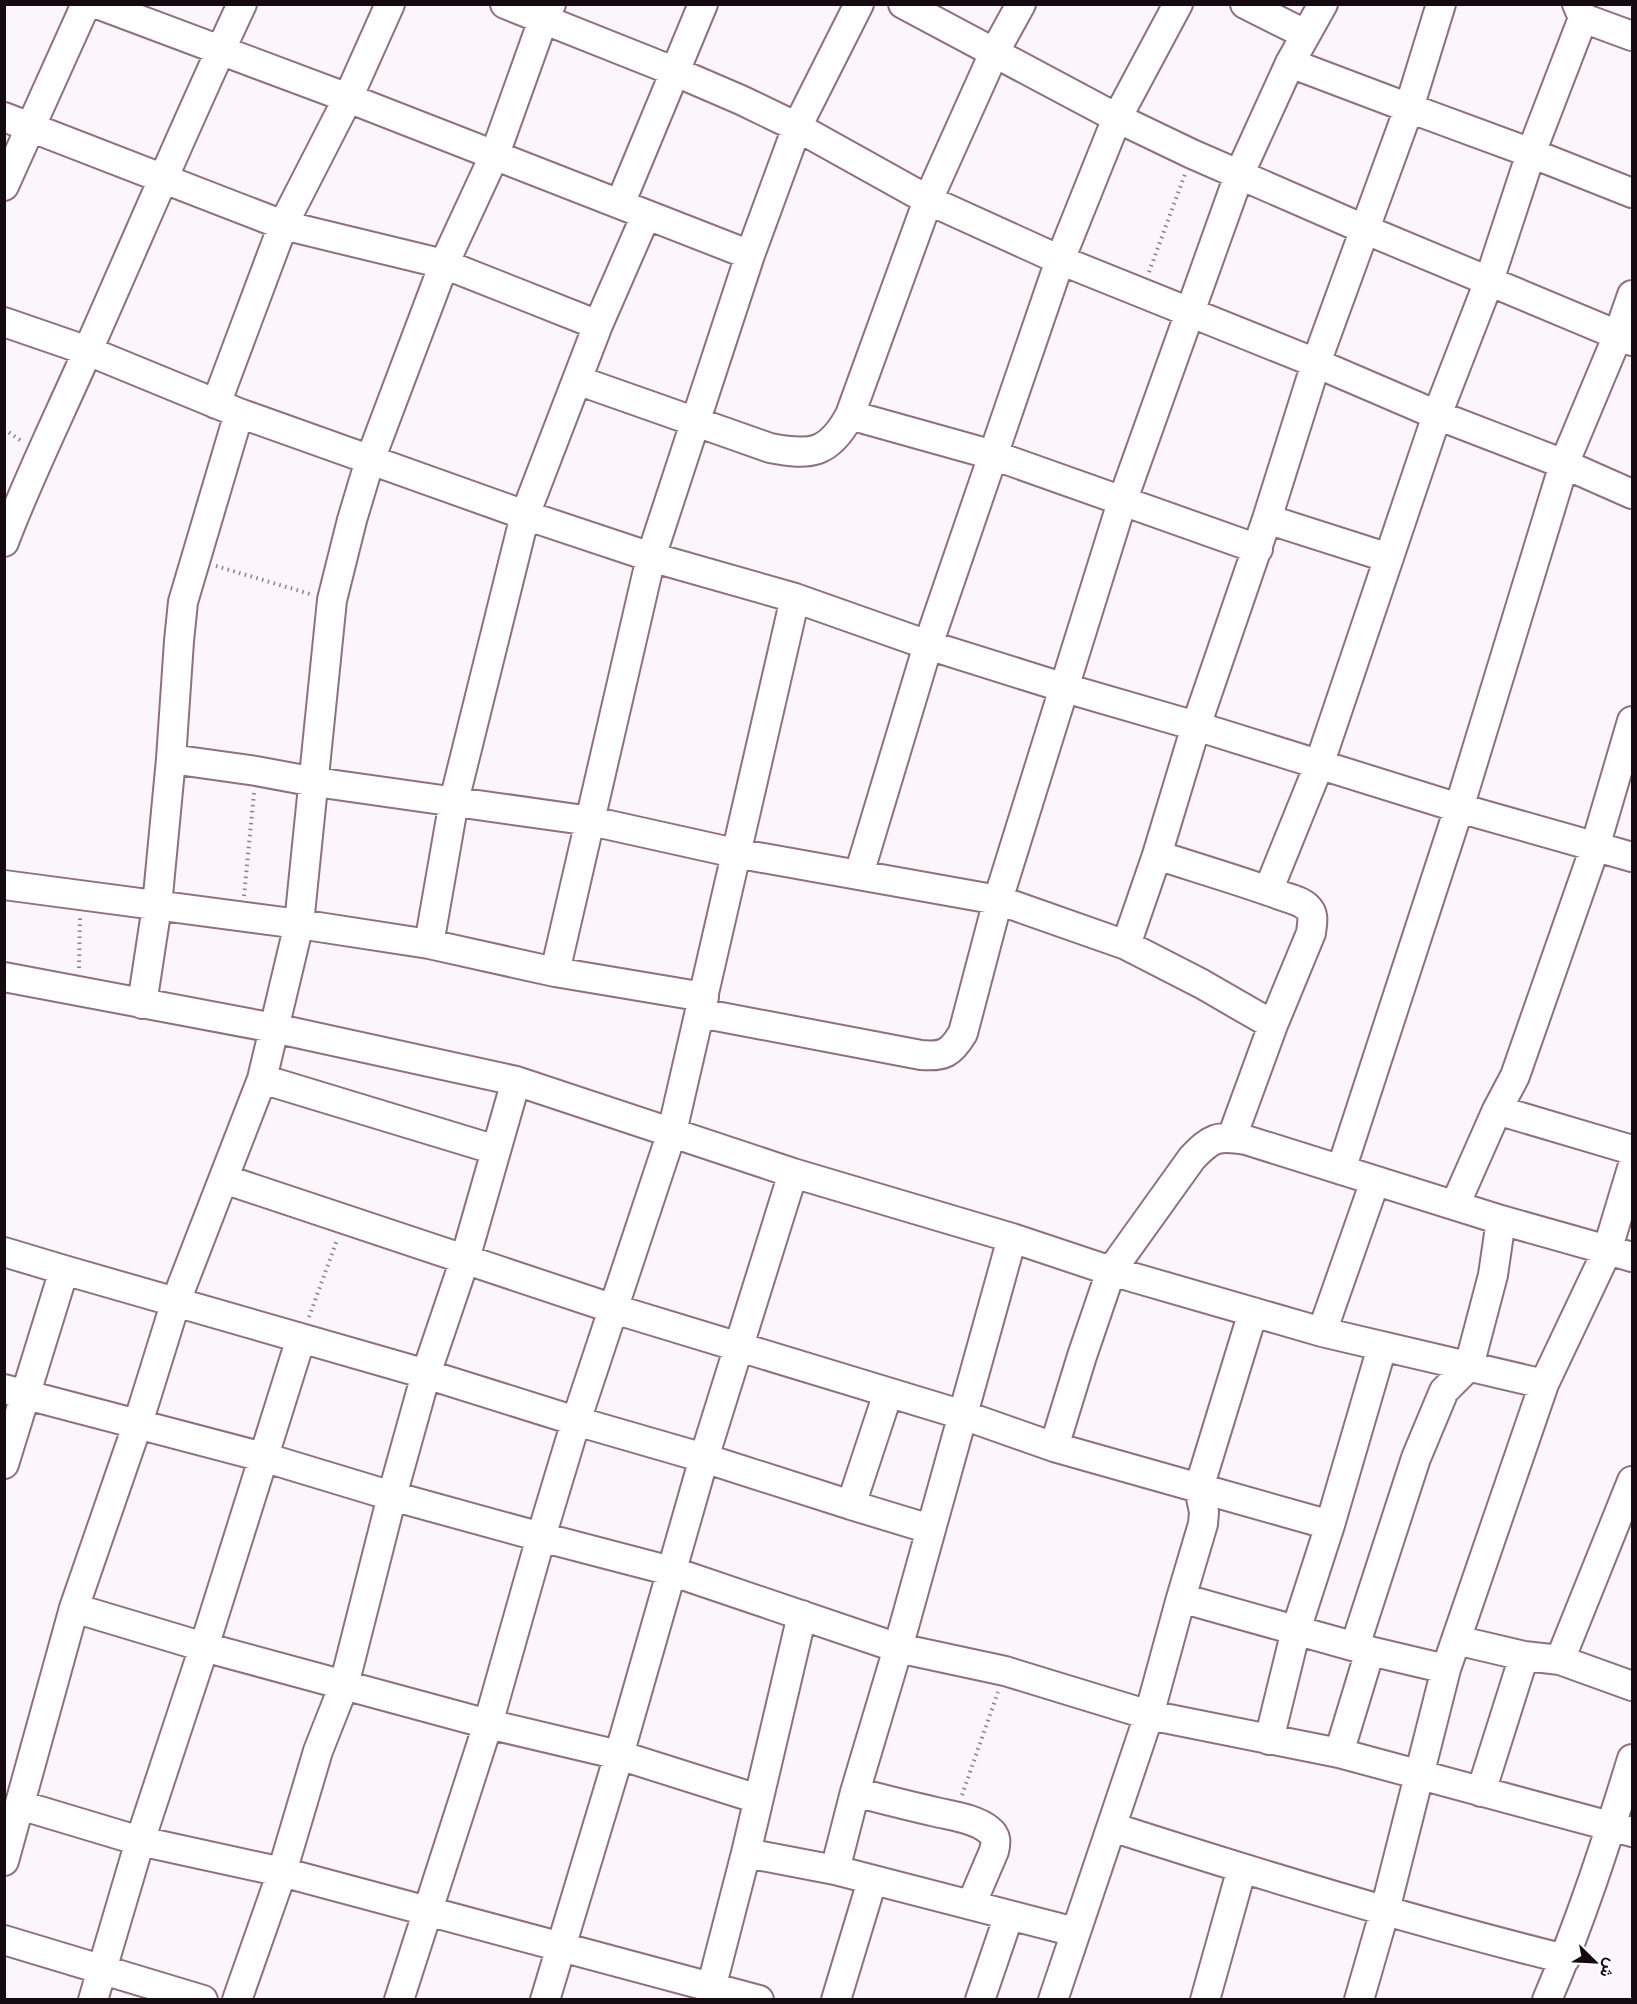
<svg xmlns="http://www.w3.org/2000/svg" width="1637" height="2004" font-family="'Roboto Condensed',Vazirmatn,sans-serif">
<rect width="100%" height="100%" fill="#fcf5f9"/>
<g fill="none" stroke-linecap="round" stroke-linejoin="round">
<defs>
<path id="minor" d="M97 4 348 98 750 255
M505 4 676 72 741 100 797 127 928 200 1060 260 1316 363 1437 415 1564 464 1632 494
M903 4 1117 118 1192 154 1364 229 1632 341
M1245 4 1305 34
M1577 4 1583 18 1632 36
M1290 63 1409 108 1441 4
M4 117 283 225 444 264 598 325
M4 186 86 4
M620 204 703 4
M4 322 88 351 239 413 525 515 651 557 795 598 928 645 1065 688 1196 726 1459 808 1632 857
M577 380 770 448C811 456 829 454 850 415L928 200 994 53 1021 4
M216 404 283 225 348 98 390 4
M850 415 993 455 1258 549
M1267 519 1389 558
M4 542C29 476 60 414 88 350 139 235 188 119 242 4
M1632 721 1595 847 1515 1076 1497 1110 1632 1150
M171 759 256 771 315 782 591 821 735 853 998 900 1126 945 1202 984 1273 1025 1232 1137
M1157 855C1197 868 1238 880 1277 894 1286 898 1300 900 1307 907 1315 914 1312 923 1311 933L1273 1025
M859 874 928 645 1060 260 1117 118 1178 4
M4 885 299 924 429 944 555 972 704 997
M1268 891 1319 765 1437 415 1489 281 1531 153 1583 18
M429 944 454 801 525 515 598 325 646 215
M1126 945 1157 855 1196 726 1267 519 1316 363 1409 108 1531 153 1632 193
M555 972 651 557 750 255 797 127 859 4
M4 977 274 1028 516 1081 793 1173 1012 1238 1111 1271 1322 1332 1544 1384
M142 1004 157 906 171 759 179 641 183 602 239 413
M700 1013 921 1055C944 1057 951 1053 963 1033L998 900 1122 502 1239 175 1290 63 1323 4
M262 1079 496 1150
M1341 1170 1459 808 1564 464 1618 335 1632 295
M224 1179 614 1309 963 1415 1054 1447 1199 1488 1204 1512 1203 1524 1181 1598
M1455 1205 1497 1110
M1012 1238 898 1648 855 1792 835 1870 1075 1932
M4 1252 64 1270 426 1374 576 1421 704 1458 851 1505
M1253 1312 1199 1488 1330 1525
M1322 1332 1375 1181
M4 1389 263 1457 392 1496 541 1537 671 1571 898 1648 1005 1671 1149 1715 1339 1753 1632 1832
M888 1393 851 1505 930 1529
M1054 1447 1082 1356 1111 1271 1192 1158C1211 1138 1217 1135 1246 1140L1501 1220 1632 1257
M4 1464 64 1270
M74 1608 204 1647 344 1685 488 1724 619 1755 758 1799
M1456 1640 1524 1656 1560 1660 1632 1481
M1355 1646 1416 1458 1444 1391 1469 1366 1493 1275 1501 1220
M1560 1660 1632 1686
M1269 1740 1296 1630 1330 1525 1382 1347
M1339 1753 1370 1651
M855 1792C882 1799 909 1806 936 1812 953 1816 976 1819 989 1830 997 1836 996 1843 994 1851L971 1905
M1481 1792 1524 1656
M20 1805 140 1841 282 1872 759 2000
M1112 1827C1261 1875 1412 1921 1565 1959
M746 1853 835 1870
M4 1861 74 1608 138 1423 176 1301 262 1079 299 924 332 600 352 520 370 460 444 264 495 154 543 20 551 4
M4 1940 203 2000
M93 2000 140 1841 204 1647 301 1338
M237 2000 282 1872 318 1751 344 1685 392 1496 426 1374 465 1259 516 1081
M399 2000 488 1724 541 1537 576 1421 672 1132 795 598
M545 2000 619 1755 704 1458 793 1173
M708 2000 746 1853 802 1615
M836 2000 872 1881
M980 2000 1009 1915
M1053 2000 1149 1715 1181 1598 1370 1651 1446 1669
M1205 2000 1242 1868
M1359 2000 1385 1910 1446 1669 1456 1640 1544 1384 1607 1251 1632 1168
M1547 2000C1581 1921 1607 1840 1632 1759"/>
</defs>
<use href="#minor" stroke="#8f6f82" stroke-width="32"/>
<path stroke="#8b8287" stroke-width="4" stroke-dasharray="1.5 4.5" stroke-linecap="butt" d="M1149 272 1185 174
M4 429 23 442
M216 566 310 594
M244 896 254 793
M79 968 80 916
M309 1317 337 1240
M962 1795 998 1692"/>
<use href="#minor" stroke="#fff" stroke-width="28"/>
</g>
<rect width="1637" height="2004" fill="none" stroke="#160a11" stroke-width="12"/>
<g transform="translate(1595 1962) rotate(114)" stroke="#ffffff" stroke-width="4.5" paint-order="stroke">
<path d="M0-4.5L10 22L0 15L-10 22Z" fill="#160a11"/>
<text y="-9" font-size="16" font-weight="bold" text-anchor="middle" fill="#160a11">ش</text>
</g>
</svg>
